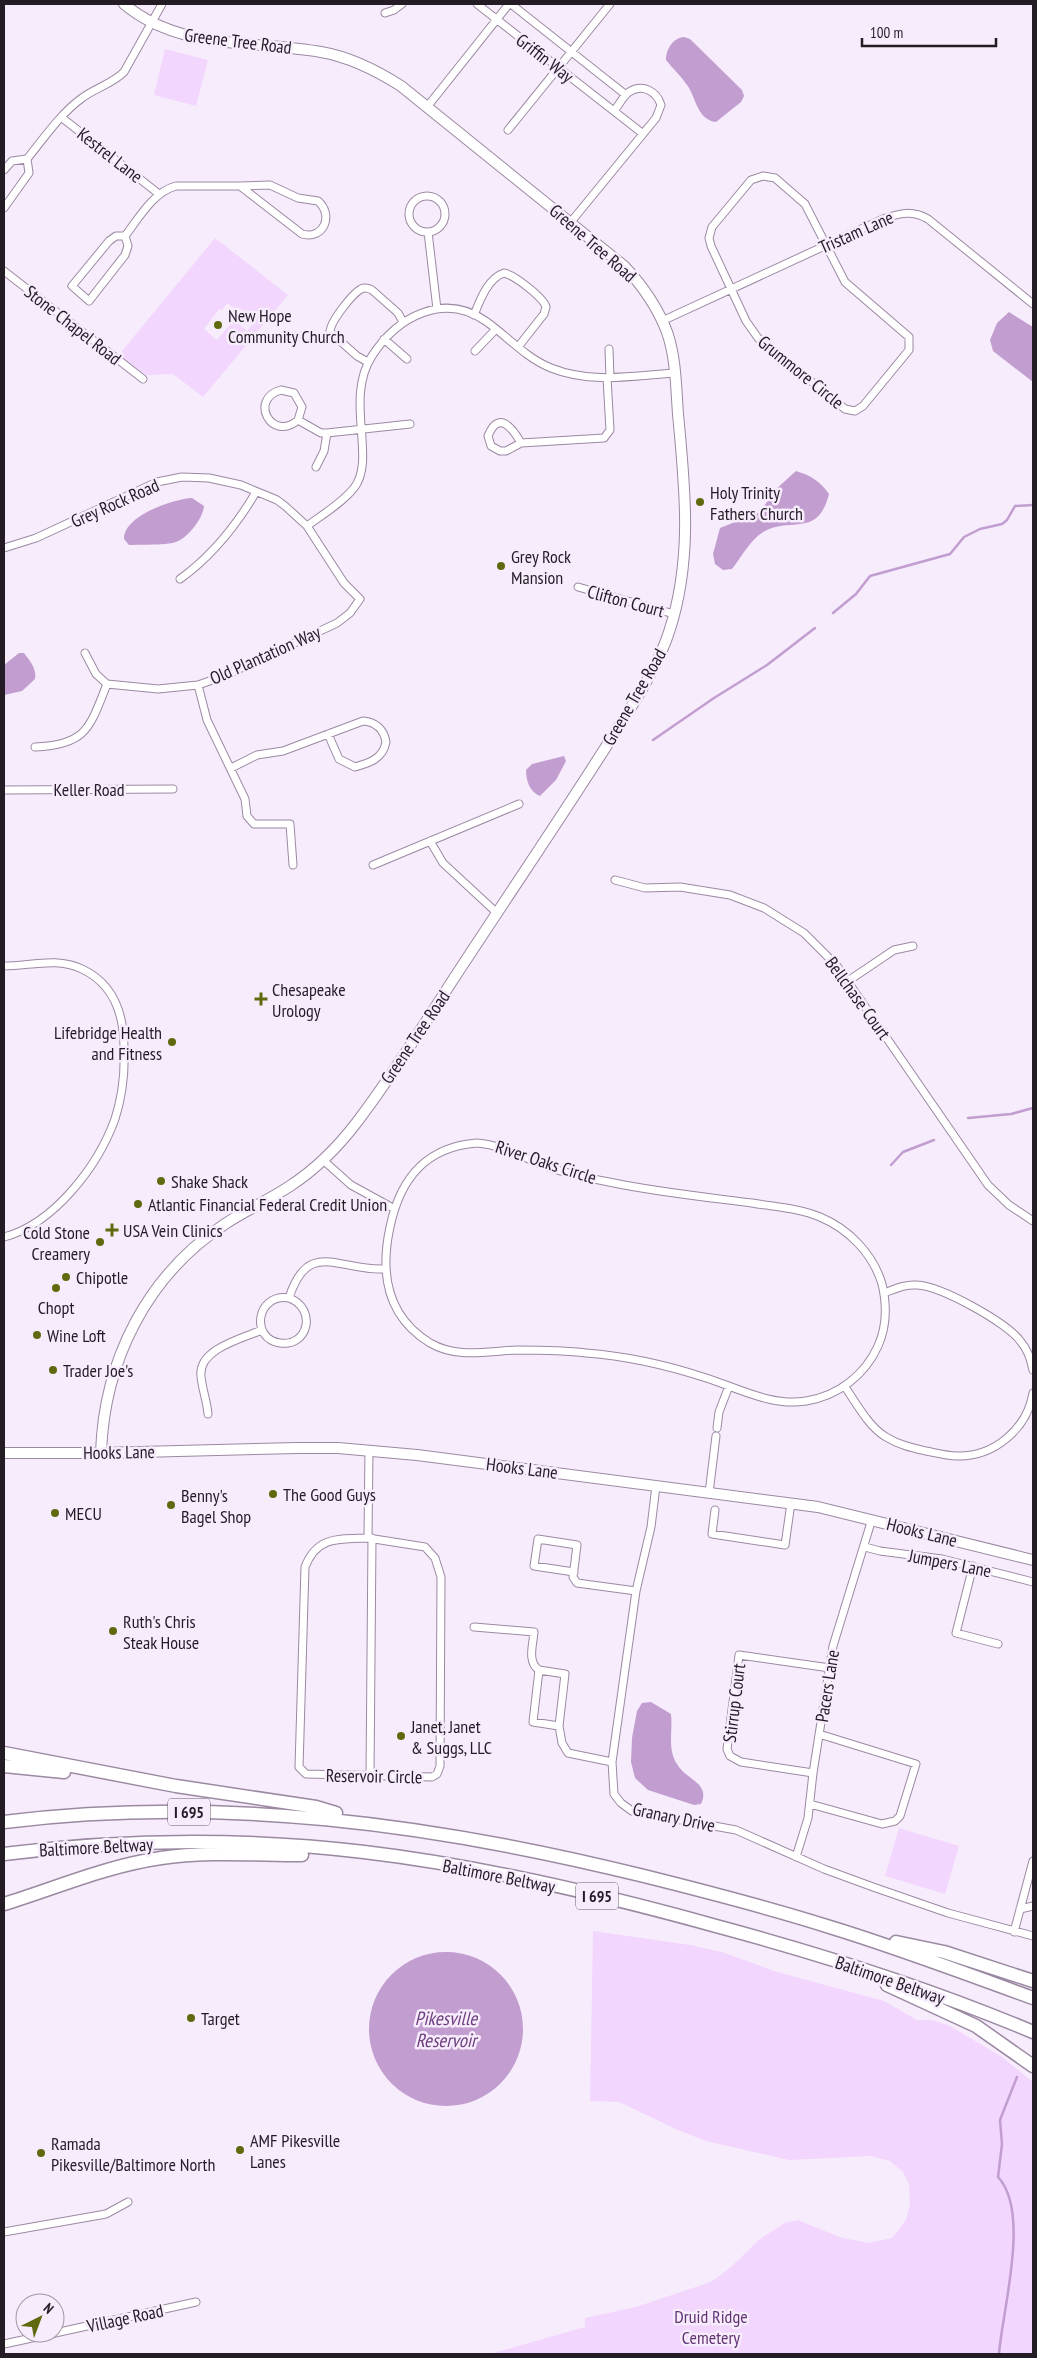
<svg xmlns="http://www.w3.org/2000/svg" width="1037" height="2358" font-family="'PT Sans Narrow',sans-serif">
<rect width="100%" height="100%" fill="#f7ecfc"/>
<path fill="#f2d6fd" fill-rule="evenodd" d="M165 49 208 60 196 106 154 95Z
M215 238 288 295 203 397 173 374 147 375 118 356ZM227 303 236 310 238 307 255 321 247 331 234 320 217 340 204 329 219 309 222 310Z
M899 1828 959 1846 945 1894 885 1876Z
M593 1931 690 1945 722 1952 774 1971 884 2001 917 2020H932L950 2026 1002 2057 1033 2082V2354H490L585 2327V2318L636 2307 711 2282 731 2267 760 2239 785 2223 798 2220 842 2238 869 2243 892 2238 906 2220 910 2205 909 2184 903 2172 890 2161 871 2156 789 2160 706 2141 678 2130 619 2102 590 2101Z"/>
<path fill="#c19dd0" d="M684 37 690 39 742 90 744 96 741 102 716 122C697 120 696 97 687 85 681 76 673 69 666 60 666 49 673 38 684 37Z
M1009 312 1033 327V382L993 351 990 340 997 323Z
M796 471C810 475 821 482 829 494 818 538 791 517 765 531 750 539 742 557 732 569L723 570 715 564 713 554 720 528 760 512 775 490Z
M192 498 204 506C203 518 189 537 176 542 163 546 143 544 129 545L124 539C123 516 173 499 192 498Z
M19 653H24C30 661 37 669 35 679L22 691 4 695V665Z
M564 756 566 761 556 780 540 796C530 792 526 781 526 770L532 764Z
M651 1702 671 1714C673 1731 667 1749 677 1764 686 1780 711 1783 701 1804L694 1805 648 1790 635 1778 631 1762 632 1738 637 1711 642 1703Z
M369 2029a77 77 0 1 1 154 0a77 77 0 1 1-154 0Z"/>
<g fill="none" stroke-linecap="round" stroke-linejoin="round">
<path stroke="#c19dd0" stroke-width="2.5" d="M833 613 856 594 870 576 950 554 964 537 980 529 1002 524 1007 520 1015 506 1033 505
M653 740 714 698 767 665 815 628
M968 1118 1011 1114 1033 1108
M891 1165 903 1152 934 1140
M999 2354C1002 2311 1031 2212 998 2177L1002 2144 1000 2120 1017 2077"/>
<defs>
<path id="street" d="M477 4 642 133
M511 4 626 95
M385 13 394 10 402 4
M427 107 509 4
M61 117 159 194
M508 130 610 4
M27 159C44 138 60 114 82 98 95 88 112 84 124 72L162 4
M4 170 12 161 27 159
M763 176 775 178 805 204 845 282 909 337V350L863 406 855 411 845 409 758 338 746 321 711 246 709 238 712 227 751 180Z
M409 214a18 18 0 1 1 36 0a18 18 0 1 1-36 0Z
M4 208 29 173 27 159
M570 223 656 118 661 105C657 92 643 83 629 92 623 96 619 105 614 111
M428 232 437 309
M125 236 128 246 125 255 89 301 72 286 109 241 116 236H125C139 218 153 192 176 186H240L302 234C324 240 334 215 318 201L298 198 270 185 240 186
M4 271 143 379
M474 315C480 300 488 278 504 273 514 275 543 297 546 307L544 314 518 347
M662 321 883 219C900 213 912 210 928 219L1033 304
M384 339 407 359
M609 349 610 378
M475 351 496 329
M368 362 357 356 330 332C330 322 352 294 361 289 365 287 368 288 372 290L398 313 403 322
M298 420 302 407 294 393 281 390C248 399 272 443 298 420L321 433H327L410 424
M521 443C513 429 499 409 488 436L491 446 500 451H506L521 443 604 438 610 430 607 378
M316 467 324 451 327 433
M307 526C322 515 342 503 354 488 377 459 344 399 372 356 397 317 444 291 487 322 508 337 526 358 551 368 591 384 633 376 674 373
M4 548 36 538 157 482 182 477 209 478 241 485 277 500 285 506 307 526 344 583 360 599 350 613 337 623 224 676 198 685 158 689 107 684 96 674 85 653
M180 579C212 556 236 526 256 492
M578 587 674 614
M198 685 207 720 245 799 247 816 254 824H290L293 865
M35 747C87 745 90 727 107 684
M231 768 257 755 283 751 363 721C376 722 384 730 386 742 383 759 369 763 355 767L339 759 328 734
M4 790 173 789
M430 841 443 863 497 913
M373 865 519 804
M615 880 645 888 680 887 730 895 764 908 804 933 837 966 988 1185 1009 1205 1033 1221
M4 966C30 966 57 957 82 969 114 984 124 1015 124 1048 125 1071 122 1097 115 1119 98 1166 54 1224 4 1237
M848 981 894 950 913 946
M477 1143C503 1145 524 1158 548 1167 568 1174 588 1178 609 1182 656 1192 705 1197 752 1203 775 1207 799 1208 820 1217 849 1229 873 1254 882 1284 887 1305 887 1326 878 1346 865 1375 838 1396 806 1401 771 1407 736 1387 703 1377 666 1365 625 1356 586 1353 563 1350 539 1350 517 1350 487 1351 458 1359 430 1343 386 1316 380 1273 390 1227 400 1179 425 1147 477 1143Z
M323 1160 351 1185 393 1208
M884 1293C895 1289 905 1284 917 1285 941 1286 1008 1323 1021 1342 1028 1350 1031 1360 1033 1370
M289 1298C317 1308 309 1347 280 1343 250 1339 256 1293 289 1298 308 1238 339 1271 384 1269
M845 1387C857 1404 868 1426 886 1437 899 1445 913 1448 926 1451 936 1453 947 1456 957 1456 994 1457 1027 1429 1033 1393
M208 1414C207 1401 202 1389 201 1376 198 1349 243 1338 262 1330
M717 1428 719 1412 729 1386
M656 1486 651 1527 636 1591 612 1762 614 1794 621 1803 632 1811 736 1830 824 1869 873 1887 948 1913 1033 1936
M709 1493 716 1436
M715 1510 712 1534 785 1545 791 1503
M368 1538 425 1547 435 1558 441 1577 440 1766 437 1774 432 1777 306 1774 299 1767 305 1567C317 1536 339 1539 368 1538Z
M368 1538 369 1450
M865 1547 880 1551 942 1559 1033 1582
M973 1566 956 1633 998 1644
M574 1572 534 1566 538 1539 577 1545 573 1577 577 1583 636 1591
M474 1627 534 1632C533 1645 527 1662 539 1670
M559 1726 565 1674 539 1670 533 1722 559 1726 562 1743 568 1753 612 1762
M813 1773 741 1762 730 1756 727 1749 739 1655 830 1668
M370 1776 372 1538
M810 1804 882 1824 895 1821 900 1816 916 1764 819 1734
M796 1857 808 1818 813 1773 833 1646 872 1519
M1020 1909 1033 1906
M1014 1932 1033 1861
M4 2232 106 2214 128 2202
M55 2333 196 2302
M4 2344 55 2333"/>
<path id="secondary" d="M4 1453H101L298 1448H338L417 1455 818 1507 1033 1560
M101 1453C104 1361 147 1275 225 1224 246 1210 269 1200 290 1186 316 1169 338 1147 357 1122 396 1071 429 1016 464 963 519 879 575 797 628 712 644 687 660 660 669 632 693 560 685 488 678 414 676 387 676 358 667 332 657 306 643 286 624 266L401 86C376 70 350 57 321 52 254 40 180 51 124 4"/>
<path id="highway" d="M4 1753 176 1786 316 1807 336 1813
M4 1766 64 1772
M4 1822C220 1795 434 1824 644 1876 708 1892 771 1908 833 1928 901 1949 967 1974 1033 1998
M4 1854C123 1839 245 1838 364 1852 482 1866 601 1894 716 1926 824 1955 931 1989 1033 2032
M4 1904C56 1888 106 1866 161 1858 207 1851 256 1855 302 1855
M896 1942 944 1952 1033 1981
M887 1985 976 2026 1033 2066"/>
</defs>
<use href="#street" stroke="#9b89a2" stroke-width="9"/>
<use href="#secondary" stroke="#9b89a2" stroke-width="12"/>
<use href="#highway" stroke="#9b89a2" stroke-width="15"/>
<use href="#street" stroke="#fff" stroke-width="7"/>
<use href="#secondary" stroke="#fff" stroke-width="10"/>
<use href="#highway" stroke="#fff" stroke-width="12"/>
</g>
<g fill="#5f690e" stroke="#f7ecfc" stroke-width="2">
<circle cx="218" cy="325" r="5"/>
<circle cx="700" cy="502" r="5"/>
<circle cx="501" cy="566" r="5"/>
<path d="M258.5 991.5h5v5h5v5h-5v5h-5v-5h-5v-5h5z"/>
<circle cx="172" cy="1042" r="5"/>
<circle cx="161" cy="1181" r="5"/>
<circle cx="138" cy="1204" r="5"/>
<path d="M109.5 1222.5h5v5h5v5h-5v5h-5v-5h-5v-5h5z"/>
<circle cx="100" cy="1242" r="5"/>
<circle cx="66" cy="1277" r="5"/>
<circle cx="56" cy="1288" r="5"/>
<circle cx="37" cy="1335" r="5"/>
<circle cx="53" cy="1370" r="5"/>
<circle cx="273" cy="1494" r="5"/>
<circle cx="171" cy="1505" r="5"/>
<circle cx="55" cy="1513" r="5"/>
<circle cx="113" cy="1631" r="5"/>
<circle cx="401" cy="1736" r="5"/>
<circle cx="191" cy="2018" r="5"/>
<circle cx="240" cy="2150" r="5"/>
<circle cx="41" cy="2153" r="5"/>
</g>
<g text-anchor="middle" dominant-baseline="central" stroke-width="5" stroke-linejoin="round" paint-order="stroke">
<g fill="#f7ecfc" stroke="#635a66" stroke-width="1">
<rect x="168" y="1798.5" width="42" height="27" rx="4"/>
<rect x="576" y="1882.5" width="42" height="27" rx="4"/>
</g>
<g font-size="16" font-weight="bold" fill="#231c25">
<text x="189" y="1812">I 695</text>
<text x="597" y="1896">I 695</text>
</g>
<g font-size="18" fill="#231c25" stroke="#f7ecfc">
<text transform="translate(238 41) rotate(7)">Greene Tree Road</text>
<text transform="translate(545 58) rotate(38)">Griffin Way</text>
<text transform="translate(110 155) rotate(38)">Kestrel Lane</text>
<text transform="translate(856 232) rotate(-24)">Tristam Lane</text>
<text transform="translate(593 243) rotate(41)">Greene Tree Road</text>
<text transform="translate(73 325) rotate(38)">Stone Chapel Road</text>
<text transform="translate(801 372) rotate(39)">Grummore Circle</text>
<text transform="translate(115 503) rotate(-24)">Grey Rock Road</text>
<text transform="translate(626 601) rotate(15)">Clifton Court</text>
<text transform="translate(265 655) rotate(-24)">Old Plantation Way</text>
<text transform="translate(634 697) rotate(-60)">Greene Tree Road</text>
<text x="89" y="789">Keller Road</text>
<text transform="translate(858 998) rotate(54)">Bellchase Court</text>
<text transform="translate(415 1037) rotate(-56)">Greene Tree Road</text>
<text transform="translate(546 1162) rotate(18)">River Oaks Circle</text>
<text transform="translate(119 1452) rotate(-1)">Hooks Lane</text>
<text transform="translate(522 1468) rotate(7)">Hooks Lane</text>
<text transform="translate(922 1532) rotate(14)">Hooks Lane</text>
<text transform="translate(950 1563) rotate(11)">Jumpers Lane</text>
<text transform="translate(827 1686) rotate(-81)">Pacers Lane</text>
<text transform="translate(734 1703) rotate(-83)">Stirrup Court</text>
<text transform="translate(374 1776) rotate(1)">Reservoir Circle</text>
<text transform="translate(674 1817) rotate(12)">Granary Drive</text>
<text transform="translate(96 1847) rotate(-3)">Baltimore Beltway</text>
<text transform="translate(499 1876) rotate(11)">Baltimore Beltway</text>
<text transform="translate(890 1980) rotate(19)">Baltimore Beltway</text>
<text transform="translate(125 2318) rotate(-12)">Village Road</text>
</g>
<g font-size="18" fill="#231c25" stroke="#f7ecfc" text-anchor="start">
<text x="228" y="315">New Hope<tspan x="228" dy="21">Community Church</tspan></text>
<text x="710" y="492">Holy Trinity<tspan x="710" dy="21">Fathers Church</tspan></text>
<text x="511" y="556">Grey Rock<tspan x="511" dy="21">Mansion</tspan></text>
<text x="272" y="989">Chesapeake<tspan x="272" dy="21">Urology</tspan></text>
<text x="162" y="1032" text-anchor="end">Lifebridge Health<tspan x="162" dy="21">and Fitness</tspan></text>
<text x="171" y="1181">Shake Shack</text>
<text x="148" y="1204">Atlantic Financial Federal Credit Union</text>
<text x="123" y="1230">USA Vein Clinics</text>
<text x="90" y="1232" text-anchor="end">Cold Stone<tspan x="90" dy="21">Creamery</tspan></text>
<text x="76" y="1277">Chipotle</text>
<text x="56" y="1307" text-anchor="middle">Chopt</text>
<text x="47" y="1335">Wine Loft</text>
<text x="63" y="1370">Trader Joe's</text>
<text x="283" y="1494">The Good Guys</text>
<text x="181" y="1495">Benny's<tspan x="181" dy="21">Bagel Shop</tspan></text>
<text x="65" y="1513">MECU</text>
<text x="123" y="1621">Ruth's Chris<tspan x="123" dy="21">Steak House</tspan></text>
<text x="411" y="1726">Janet, Janet<tspan x="411" dy="21">&amp; Suggs, LLC</tspan></text>
<text x="201" y="2018">Target</text>
<text x="250" y="2140">AMF Pikesville<tspan x="250" dy="21">Lanes</tspan></text>
<text x="51" y="2143">Ramada<tspan x="51" dy="21">Pikesville/Baltimore North</tspan></text>
</g>
<g font-size="18" fill="#623473" stroke="#f7ecfc">
<text x="711" y="2316">Druid Ridge<tspan x="711" dy="21">Cemetery</tspan></text>
</g>
<g font-size="19" font-style="italic" fill="#6e3f7f" stroke="#f7ecfc">
<text x="446" y="2018">Pikesville<tspan x="446" dy="22">Reservoir</tspan></text>
</g>
</g>
<rect width="1037" height="2358" fill="none" stroke="#231c25" stroke-width="10"/>
<g transform="translate(40 2318) rotate(42)"><circle r="24" fill="#f7ecfc" stroke="#a299a6"/>
<path d="M0-4L9 19L0 12L-9 19Z" fill="#5f690e"/>
<text y="-8" font-size="14" font-weight="bold" text-anchor="middle" fill="#231c25">N</text>
</g>
<path d="M862 38v8h134v-8" fill="none" stroke="#231c25" stroke-width="2.5"/>
<text x="870" y="38" font-size="15" fill="#231c25" stroke="#f7ecfc" stroke-width="4" paint-order="stroke">100 m</text>
</svg>
